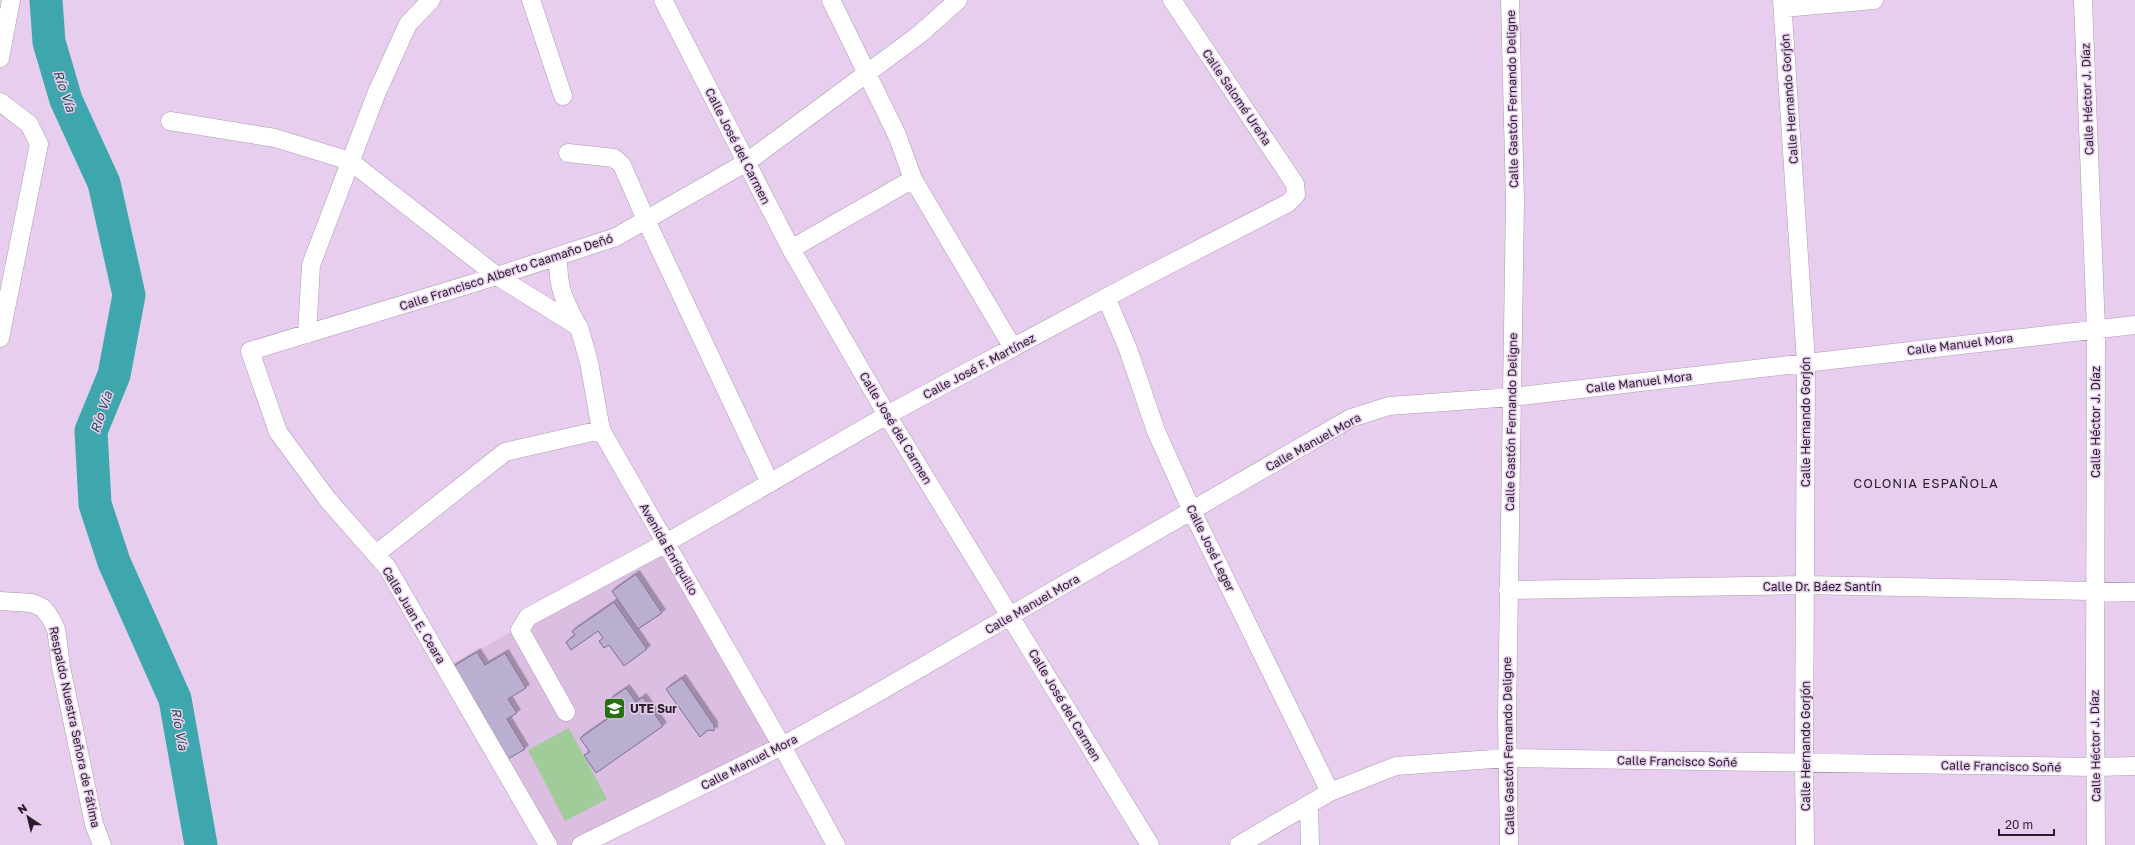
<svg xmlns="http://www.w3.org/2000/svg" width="2135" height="845" font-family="'Golos Text',sans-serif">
<defs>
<filter id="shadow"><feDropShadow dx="3.5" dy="-3.5" stdDeviation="0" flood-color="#0004"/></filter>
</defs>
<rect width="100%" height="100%" fill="#e8ceee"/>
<path fill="#dbbee2" d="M666 543 782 746 581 845H548L446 669Z"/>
<path fill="#a1cb98" d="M569 728 607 799 565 821 528 750Z"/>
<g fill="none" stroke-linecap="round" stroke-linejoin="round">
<path stroke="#3da7ad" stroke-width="33" d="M46 0 49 42 66 100 104 183 129 295 114 375 91 431 95 504 114 562 175 699 201 845"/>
</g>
<path fill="#baaed1" stroke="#7b7090" filter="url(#shadow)" d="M636 574 662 613 638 629 612 591Z
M614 602 647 649 624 666 609 645 604 648 599 641 603 638 598 631 571 650 566 642 575 635 572 631Z
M477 652 485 665 505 653 526 688 508 699 517 713 507 719 525 749 506 760 447 670Z
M682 678 714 725V731L708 730 700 737 666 689Z
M626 688 636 702 643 697 663 726 596 773 584 755 590 752 580 738 609 718 610 699Z"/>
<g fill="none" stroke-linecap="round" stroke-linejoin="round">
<defs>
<path id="minor" d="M531 0 563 96
M663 0 791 249 887 415 1150 845
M831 0 897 135 913 179 1013 348
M1782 0 1806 362 1804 763 1805 845
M2083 0 2096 329 2095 687 2096 845
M1783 8 1874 0
M0 58 11 0
M0 102 29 124 39 144 0 338
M170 121 275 138 350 161 497 276 579 327 589 362 601 430 782 746 836 845
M568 153 614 158 622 165 646 220 770 483
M791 249 913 179
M558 256C558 289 563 298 578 327
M1106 297 1128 349 1156 431 1192 511 1330 792
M307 334 311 265 377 92 408 24 431 0
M376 554 505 452 601 430
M1508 590 1805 585 2135 592
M0 601 32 603 43 608 50 617 56 629 61 667 94 824 102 845
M566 712 520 630 528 617 666 543 887 415 1139 280 1288 203 1296 195 1295 184 1172 0
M1309 805 1310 845
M548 845 387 567 328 500 278 432 250 351 497 276 616 237 747 162 920 34 958 0
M581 845 782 746 865 700 1351 418 1389 406 1512 397 2135 325
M1239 845 1330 792 1396 766 1507 758 2095 767 2135 766
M1509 845 1507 717 1515 201 1510 0"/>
</defs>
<use href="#minor" stroke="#b098b5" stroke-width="19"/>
<use href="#minor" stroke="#fff" stroke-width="18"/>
</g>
<defs>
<symbol id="university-square" viewBox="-11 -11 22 22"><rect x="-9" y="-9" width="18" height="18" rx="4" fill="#277113" stroke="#e8ceee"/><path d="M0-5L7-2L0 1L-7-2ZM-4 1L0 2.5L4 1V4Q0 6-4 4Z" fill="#fff"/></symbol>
</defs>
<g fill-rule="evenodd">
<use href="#university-square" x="602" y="696" width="25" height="25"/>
</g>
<g text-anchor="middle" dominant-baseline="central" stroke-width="3" stroke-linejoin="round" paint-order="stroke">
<g font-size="12" fill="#271e29" stroke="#e8ceee">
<text transform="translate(1237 97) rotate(56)">Calle Salomé Ureña</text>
<text transform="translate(1512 99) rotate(-91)">Calle Gastón Fernando Deligne</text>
<text transform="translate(1789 99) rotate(-94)">Calle Hernando Gorjón</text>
<text transform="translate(2087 99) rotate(-92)">Calle Héctor J. Díaz</text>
<text transform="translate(738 146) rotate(63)">Calle José del Carmen</text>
<text transform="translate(506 272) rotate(-18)">Calle Francisco Alberto Caamaño Deñó</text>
<text transform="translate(1960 344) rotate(-7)">Calle Manuel Mora</text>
<text transform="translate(979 366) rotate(-28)">Calle José F. Martínez</text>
<text transform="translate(1639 382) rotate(-7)">Calle Manuel Mora</text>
<text transform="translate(1511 422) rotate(-89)">Calle Gastón Fernando Deligne</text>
<text transform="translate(1805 422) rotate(-90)">Calle Hernando Gorjón</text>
<text transform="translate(2095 422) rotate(-90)">Calle Héctor J. Díaz</text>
<text transform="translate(896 428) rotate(59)">Calle José del Carmen</text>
<text transform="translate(1313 442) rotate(-29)">Calle Manuel Mora</text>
<text transform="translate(1211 548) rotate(64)">Calle José Leger</text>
<text transform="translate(669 549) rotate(60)">Avenida Enriquillo</text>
<text x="1822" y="586">Calle Dr. Báez Santín</text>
<text transform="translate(1032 604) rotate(-30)">Calle Manuel Mora</text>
<text transform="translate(414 615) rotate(59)">Calle Juan E. Ceara</text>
<text transform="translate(1065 705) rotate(59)">Calle José del Carmen</text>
<text transform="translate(75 727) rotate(78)">Respaldo Nuestra Señora de Fátima</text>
<text transform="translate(1508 746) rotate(-91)">Calle Gastón Fernando Deligne</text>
<text transform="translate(1805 746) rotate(-90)">Calle Hernando Gorjón</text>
<text transform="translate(2095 746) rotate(-91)">Calle Héctor J. Díaz</text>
<text transform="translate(1677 761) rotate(1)">Calle Francisco Soñé</text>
<text transform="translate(749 762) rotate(-27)">Calle Manuel Mora</text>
<text transform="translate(2001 766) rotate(1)">Calle Francisco Soñé</text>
</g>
<g font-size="12" font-weight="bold" fill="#271e29" stroke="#e8ceee" text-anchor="start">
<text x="630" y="708">UTE Sur</text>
</g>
<g font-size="13" font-style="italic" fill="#214f52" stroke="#e8ceee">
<text transform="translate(65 91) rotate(71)">Río Vía</text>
<text transform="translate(101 412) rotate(-71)">Río Vía</text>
<text transform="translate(180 729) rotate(80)">Río Vía</text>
</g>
<g font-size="13" letter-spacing="1" fill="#271e29" stroke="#e8ceee">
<text x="1926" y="483">COLONIA ESPAÑOLA</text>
</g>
</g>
<g transform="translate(28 817) rotate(325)" stroke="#e8ceee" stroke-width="3" paint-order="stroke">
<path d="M0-3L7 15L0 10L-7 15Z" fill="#271e29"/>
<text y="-6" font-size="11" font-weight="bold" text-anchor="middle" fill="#271e29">N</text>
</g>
<path d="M1999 829v6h55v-6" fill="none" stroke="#271e29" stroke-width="2"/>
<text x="2005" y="829" font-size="12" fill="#271e29" stroke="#e8ceee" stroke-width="3" paint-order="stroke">20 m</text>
</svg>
